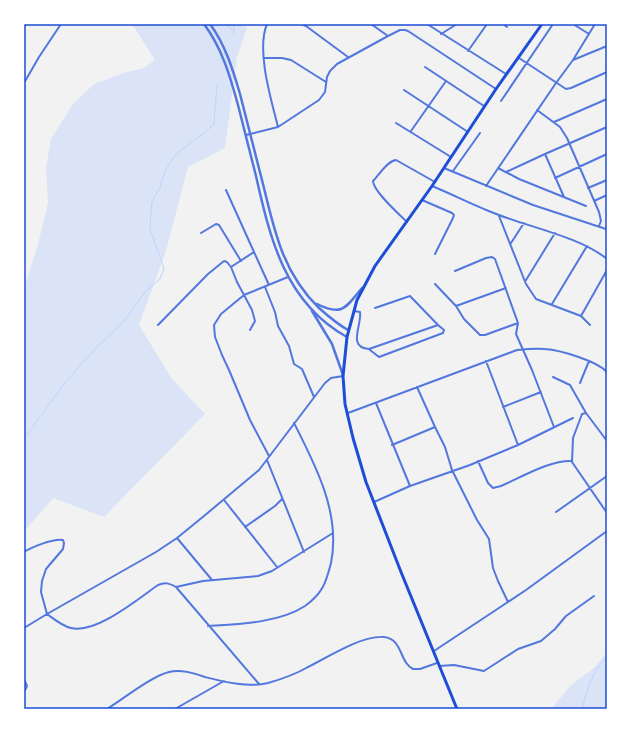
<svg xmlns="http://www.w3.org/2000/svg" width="631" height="733" font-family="Montserrat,sans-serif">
<rect width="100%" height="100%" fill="#f2f2f2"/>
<path fill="#dbe4f7" d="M132 24H243L247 28 237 57 225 148 188 167 166 251 139 325 172 379 205 414 104 517 53 498 24 532V288L37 248 48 203 46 168 51 139 73 104 94 84 123 73 144 68 155 60Z
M607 652V709H551L571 685 594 668Z"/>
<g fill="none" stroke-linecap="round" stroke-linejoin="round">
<path stroke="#bfd3fe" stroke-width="1" d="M224 24 234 31 233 34
M234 24V31
M24 439 64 384 95 349 124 321 146 291 160 279 164 268 150 229 152 202 160 187 165 171 176 154 205 132 214 124 217 85
M582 709C587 690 592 671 607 657"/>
<path stroke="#5277de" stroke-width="2" d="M267 24C256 50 271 99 278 127
M301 24 306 26 348 57
M371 24 388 36
M427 24 506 74
M503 24 507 27
M573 24 589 34
M24 27 26 24
M441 34 457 24
M468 51 487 24
M264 58H282L291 60 326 82
M519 58 566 89 571 88 607 72
M573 60 607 46
M425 67 484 106
M24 83 39 57 61 24
M404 90 468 132
M501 101 553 24
M537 110 560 127 567 138 599 212 601 221 599 226
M554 122 607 99
M396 123 451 157
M411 131 446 81
M246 135 278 127 319 100 325 92 327 77 330 71 337 64 388 36 400 30H405L408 31 496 89
M545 154 564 197
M444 168 533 205 606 229
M498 168 519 179 586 206
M453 171 480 133
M506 172 545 154 607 127
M555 178 607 154
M432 186C454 195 477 207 499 215 532 228 580 237 607 259
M486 186 556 83 573 60 595 24
M588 188 607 180
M226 190 254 252 269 285
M422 200 452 213 454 215 453 218 435 254
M594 201 607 195
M499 216 526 284 536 299 581 316 590 325
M407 222C399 214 373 191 373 181 379 175 387 161 396 160L435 182
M201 233 216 224 219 225 241 261
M511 243 524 223
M231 267 254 252
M455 271 486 258 492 257 495 259 518 323 516 334 532 370 554 427
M526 280 555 233
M435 284 456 306 464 319 480 335H485L518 323
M265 287 275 312 278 326 289 346 294 364 302 369 314 397
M552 304 587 246
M456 306 506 288
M354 311 360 312C362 326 347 347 369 349L438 325 410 296 375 308
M581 316 607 270
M158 325 208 274 224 261 227 262 231 267 237 282 252 310 255 321 250 330
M370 350 379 357 443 333 444 330 438 325
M486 361 518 445
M553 377 570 385 586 413
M580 383 589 361
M417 387 435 427 445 447 452 470 477 520 489 539 493 568 498 581 508 602
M376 403 410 486
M503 407 541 392
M348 413 517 350C526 349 536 348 545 349 560 350 597 361 607 372
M607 441 586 413 582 414 573 438 572 462 607 513
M392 445 435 427
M269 456 250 420 229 370 222 355 215 337 214 325 221 314 244 295 288 277
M267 460 304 552
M478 461 488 483 493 488 501 486C522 477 550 460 572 461
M224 500 277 567
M374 502 410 486 470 465 518 445 573 418
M556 512 607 476
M245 527 275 506 282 499
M177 538 212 580
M24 552C32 547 54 538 63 540L64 543 63 549 46 569 42 581 41 592 47 614C54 619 62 626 71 628 96 634 138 599 158 585 165 582 169 583 176 587L259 684
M176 587 203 581 258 576 272 571 333 533
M208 626C238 624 279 623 305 606 322 594 326 583 331 563 341 514 316 466 294 423
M24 628 47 614 156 552 177 538 204 516 259 470 325 383 331 378 343 376
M434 651 526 590 607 531
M439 666 454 665 484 671 518 649 541 641 555 629 566 616 594 596
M24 679 27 686 24 692
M107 709C123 699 152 676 169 672 181 669 193 673 205 677 225 682 248 688 268 683 282 679 296 674 308 667 328 657 362 635 384 637 403 639 399 662 413 669H420L437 663
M175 709 224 681"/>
<path stroke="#5277de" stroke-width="2.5" d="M204 24C222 48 230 76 238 105 244 128 250 152 256 176 270 238 285 303 347 337
M210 24C225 44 233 70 240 94 248 125 256 157 264 188 275 234 284 274 319 308 328 316 337 324 348 330
M317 304C343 317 346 307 362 288
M312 311 332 344 343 375"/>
<path stroke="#1d4ed8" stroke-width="3" d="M457 709 401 572 366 482 353 438 345 404 343 376 347 337 357 300 375 266 432 186 496 89 542 24"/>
</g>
<rect width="631" height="733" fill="none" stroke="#ffffff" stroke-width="50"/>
<rect x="25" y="25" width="581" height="683" fill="none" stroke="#1d4ed8" stroke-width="1.5"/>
</svg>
